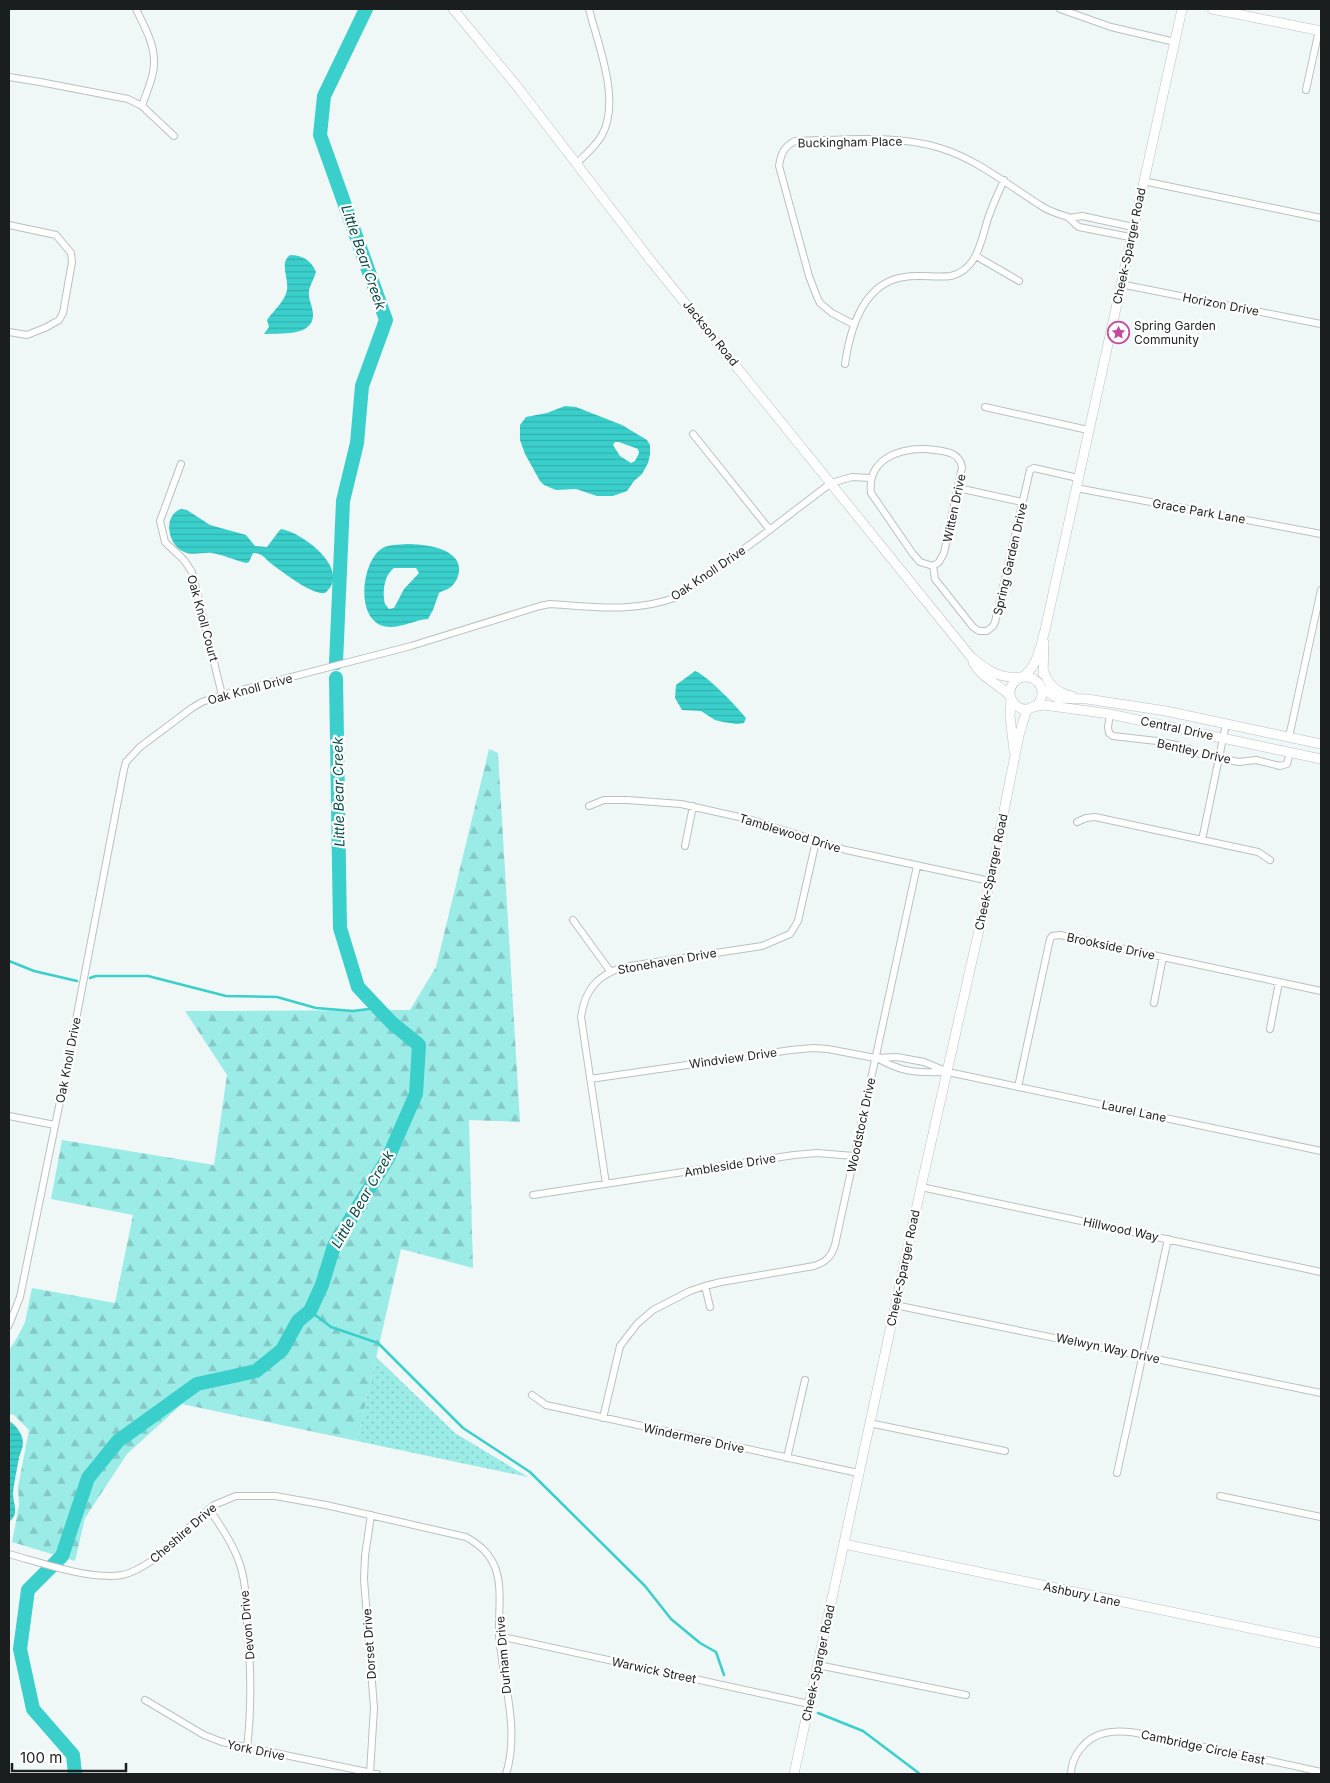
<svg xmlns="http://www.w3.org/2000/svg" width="1330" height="1783" font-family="Inter,sans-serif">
<defs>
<pattern id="grass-dots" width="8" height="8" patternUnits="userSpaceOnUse" patternTransform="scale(1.25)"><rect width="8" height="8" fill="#9bebe7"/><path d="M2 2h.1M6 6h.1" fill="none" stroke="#85c9c6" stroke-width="1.8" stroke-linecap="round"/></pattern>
<pattern id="forest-firs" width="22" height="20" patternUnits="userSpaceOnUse" patternTransform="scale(1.25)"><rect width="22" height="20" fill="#9bebe7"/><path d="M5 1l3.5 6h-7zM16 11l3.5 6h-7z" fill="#85c9c6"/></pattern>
<pattern id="water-rules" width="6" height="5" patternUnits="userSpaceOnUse" patternTransform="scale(1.25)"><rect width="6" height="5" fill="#3acfcb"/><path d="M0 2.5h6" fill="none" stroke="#32b1ae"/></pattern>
</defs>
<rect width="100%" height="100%" fill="#f0f8f7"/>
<path fill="url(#grass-dots)" d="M376 1357 455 1433 528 1477 357 1441Z"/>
<path fill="url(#forest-firs)" d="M489 749 498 753 520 1122 469 1120 473 1268 401 1249 357 1441 182 1404 127 1454 85 1518 75 1561 12 1542 19 1505 18 1487 29 1430 14 1415 9 1414V1350L17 1338 25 1322 32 1288 115 1303 133 1215 51 1199 62 1140 214 1165 227 1075 185 1011 410 1010 436 967Z"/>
<path fill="url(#water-rules)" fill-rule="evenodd" d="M290 255C302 255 311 260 316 272 314 279 310 285 309 291 308 299 313 307 313 314 314 337 279 333 264 334L269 327 267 320C274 310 285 301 287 290 289 277 279 264 290 255Z
M565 406 576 407 622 425 647 440 650 445V455L648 463 642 474 634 481 627 491 613 496H597L576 489 556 490 544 485 540 481 525 454 520 440V425L526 417 547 413ZM615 442H619L638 449 639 453 635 461 631 463 620 456 613 445Z
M181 509 187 510 210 525 246 535 255 546 267 547 279 531 281 529C302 532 353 570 325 593 312 595 284 573 273 565 264 559 265 554 253 553L249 562 246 563C234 560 224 555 212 553 203 552 193 556 184 552 168 545 162 516 181 509Z
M407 544C424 544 462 548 459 572 458 577 456 582 452 586 448 590 443 590 439 593L433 610 428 619C413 620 398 630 383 626 355 617 362 563 381 549 388 544 399 545 407 544ZM394 568H416L419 573 404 589 394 608 389 609 385 604C382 593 384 575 394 568Z
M695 671C707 675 737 707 746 718L744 723 737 724 723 722 715 720 701 711 682 710 675 698 676 685Z
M9 1421C16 1425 23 1434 23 1443 23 1448 20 1453 19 1458 17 1469 14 1482 13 1493 13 1505 20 1513 9 1522Z"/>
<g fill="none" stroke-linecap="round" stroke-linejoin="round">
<path stroke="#3acfcb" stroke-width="2.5" d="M9 961 34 971 77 981
M90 978 96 976H148L226 996 277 997 316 1008 353 1011 377 1008
M310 1311 331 1327 378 1343 463 1428 530 1472 645 1586 671 1619 700 1643 716 1652 724 1675
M818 1713 863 1731 920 1774"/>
<path stroke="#3acfcb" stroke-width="14" d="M336 663 343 501 357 443 362 386 386 320 320 135 324 96 366 9
M75 1774 73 1755 33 1709 20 1649 28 1590 62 1556 88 1478 118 1441 197 1384 256 1371 282 1350 298 1321 310 1311 322 1285 334 1246 388 1158 416 1094 419 1045 392 1023 358 987 340 928 336 678"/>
<defs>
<path id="street" d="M136 9C144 26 155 44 154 64 154 78 146 93 142 106
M1060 9 1111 27 1175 42
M9 77 40 82 128 99 142 106 174 136
M1306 90 1319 30
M576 164C585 155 596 146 602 135 621 100 598 45 589 9
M1143 181 1321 218
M1070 218 1082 216 1133 227
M9 225 56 235 71 253 72 262 63 313 59 320 47 327 27 335 9 332
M976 256 1019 281
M1120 284 1321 324
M853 324 832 313 820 303 817 297 809 276 779 166C781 153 784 147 795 141 841 140 897 134 940 148 979 160 1009 186 1043 207 1051 212 1059 214 1068 217 1072 220 1074 224 1079 227L1130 237
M845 364C850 329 863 283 904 277 920 274 935 278 951 276 980 269 981 236 990 213 994 202 999 191 1004 180
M985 407 1088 430
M693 434 770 530
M926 449C941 451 959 450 962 467L944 553 939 562 933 566 920 562 913 554 871 493C867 460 898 448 926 449Z
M181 464 160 521 165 542 184 560 192 572 222 695
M958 488 1022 502
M1076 488 1321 534
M933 566 935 579 973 627 979 631H987L993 626 995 622 1030 470 1034 468 1078 478
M1110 714 1108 727 1109 733 1113 736 1157 741 1185 747 1202 755 1239 762 1256 760 1280 766 1287 764 1290 752
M1289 737 1321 590
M589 806 604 800H627L681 804 748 819 846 850 990 881
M1077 822 1086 818 1095 817 1258 852 1270 860
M1202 840 1226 724
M685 846 693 806
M573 920 610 971
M1154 1003 1163 957
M1270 1029 1279 982
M877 1058C901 1072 916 1073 944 1072
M590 1079 791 1050 813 1048 828 1049 875 1058 897 1057 924 1062 948 1072 1321 1151
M1018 1087 1050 939 1052 936 1060 935 1321 991
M9 1116 55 1125
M606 1184 581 1017C585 990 596 976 623 967L762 946 790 934 798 921 816 841
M921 1187 1321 1272
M533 1195 794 1155 817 1153 854 1156
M705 1286 710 1307
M895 1305 1321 1393
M9 1325 20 1297 66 1072 124 769 126 762 140 747 192 708 202 702 222 695 411 646 540 606 550 604C594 607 634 613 677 597L755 541 831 483 852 477 870 478
M532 1395 546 1405 858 1473
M603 1418 620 1346 637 1324 653 1310 690 1291 705 1286 721 1282 814 1266C826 1262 831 1257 835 1245L917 866
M869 1423 1005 1451
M787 1458 805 1380
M1117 1473 1168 1239
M1220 1496 1321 1517
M209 1509C220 1525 231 1541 238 1559 246 1579 246 1601 247 1623 251 1665 252 1706 247 1748
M9 1554C42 1563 89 1580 122 1575 133 1573 144 1566 153 1560L214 1505 236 1496H275L326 1505 466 1537C480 1545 489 1553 495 1567 503 1588 498 1614 499 1636 503 1681 520 1730 506 1774
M499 1636 809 1704
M818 1665 966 1695
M145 1700 204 1735 222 1742 377 1774
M370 1773 374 1708 364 1579 365 1556 371 1515
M1071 1774C1071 1756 1086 1737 1105 1733 1126 1728 1151 1736 1172 1741 1222 1750 1272 1761 1321 1772"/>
<path id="secondary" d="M453 9 516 85 651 261 971 657C985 669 999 679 1019 677
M1212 9 1321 31
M973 662C981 678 998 683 1010 696
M1043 669C1047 683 1056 693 1072 696
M1043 674 1044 642
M1010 693a16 16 0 1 1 32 0a16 16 0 1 1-32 0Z
M1022 677C1038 667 1040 647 1045 630L1182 9
M1041 688 1058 698 1087 699 1166 711 1321 744
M1011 698 1010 716 1014 751
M1032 707 1044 705 1110 714 1321 759
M844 1544 1321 1643
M794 1774 921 1187 990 881 1019 735 1026 712 1030 708"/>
</defs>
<use href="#street" stroke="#b9c1c0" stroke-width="8"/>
<use href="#secondary" stroke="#b9c1c0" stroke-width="10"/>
<use href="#street" stroke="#fff" stroke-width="6"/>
<use href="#secondary" stroke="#fff" stroke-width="9"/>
</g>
<defs>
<symbol id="sight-ring" viewBox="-11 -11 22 22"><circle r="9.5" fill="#fff" stroke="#c3499c" stroke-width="1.5"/><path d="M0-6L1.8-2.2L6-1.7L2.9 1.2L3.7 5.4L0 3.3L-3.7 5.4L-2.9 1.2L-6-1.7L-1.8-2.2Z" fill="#c3499c"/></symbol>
</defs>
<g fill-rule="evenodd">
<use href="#sight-ring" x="1106" y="320" width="25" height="25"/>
</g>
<g text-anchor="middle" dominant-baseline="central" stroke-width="4.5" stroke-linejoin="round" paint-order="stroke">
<g font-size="12" fill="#1b1e1e" stroke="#fff">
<text transform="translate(850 142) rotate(-1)">Buckingham Place</text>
<text transform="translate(1129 246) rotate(-78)">Cheek-Sparger Road</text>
<text transform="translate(1221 304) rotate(11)">Horizon Drive</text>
<text transform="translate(711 333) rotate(51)">Jackson Road</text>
<text transform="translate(954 508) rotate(-78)">Witten Drive</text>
<text transform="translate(1199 511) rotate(10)">Grace Park Lane</text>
<text transform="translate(1010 559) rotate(-77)">Spring Garden Drive</text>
<text transform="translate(708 573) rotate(-34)">Oak Knoll Drive</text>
<text transform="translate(203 618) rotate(75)">Oak Knoll Court</text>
<text transform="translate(250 689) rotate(-15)">Oak Knoll Drive</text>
<text transform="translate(1177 728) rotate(12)">Central Drive</text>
<text transform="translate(1194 751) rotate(13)">Bentley Drive</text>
<text transform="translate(790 833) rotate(17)">Tamblewood Drive</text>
<text transform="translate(991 872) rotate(-78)">Cheek-Sparger Road</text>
<text transform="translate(1111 946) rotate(12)">Brookside Drive</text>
<text transform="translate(667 961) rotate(-10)">Stonehaven Drive</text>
<text transform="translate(733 1058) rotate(-8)">Windview Drive</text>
<text transform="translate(68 1060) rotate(-79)">Oak Knoll Drive</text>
<text transform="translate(1134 1111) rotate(12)">Laurel Lane</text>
<text transform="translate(861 1125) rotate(-78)">Woodstock Drive</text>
<text transform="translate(730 1165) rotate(-9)">Ambleside Drive</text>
<text transform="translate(1121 1229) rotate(12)">Hillwood Way</text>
<text transform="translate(903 1268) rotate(-78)">Cheek-Sparger Road</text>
<text transform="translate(1108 1348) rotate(12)">Welwyn Way Drive</text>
<text transform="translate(694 1438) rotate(12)">Windermere Drive</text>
<text transform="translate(183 1533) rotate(-41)">Cheshire Drive</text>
<text transform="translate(1082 1594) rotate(12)">Ashbury Lane</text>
<text transform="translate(247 1625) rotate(-95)">Devon Drive</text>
<text transform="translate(369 1644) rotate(-94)">Dorset Drive</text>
<text transform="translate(503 1655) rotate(-95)">Durham Drive</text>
<text transform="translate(818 1663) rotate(-78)">Cheek-Sparger Road</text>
<text transform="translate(654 1670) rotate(12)">Warwick Street</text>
<text transform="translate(1203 1747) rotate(12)">Cambridge Circle East</text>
<text transform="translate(256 1750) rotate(12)">York Drive</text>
</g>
<g font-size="12" fill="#1b1e1e" stroke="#fff" text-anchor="start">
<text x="1134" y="325">Spring Garden<tspan x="1134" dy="14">Community</tspan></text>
</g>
<g font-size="14" font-style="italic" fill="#084a48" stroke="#fff">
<text transform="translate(364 257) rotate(71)">Little Bear Creek</text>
<text transform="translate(338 792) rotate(-91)">Little Bear Creek</text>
<text transform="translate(362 1199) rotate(-60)">Little Bear Creek</text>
</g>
</g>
<rect width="1330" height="1783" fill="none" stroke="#1b1e1e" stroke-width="20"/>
<path d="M12 1763v8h114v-8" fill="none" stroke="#1b1e1e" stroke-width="2.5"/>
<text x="20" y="1763" font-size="15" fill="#1b1e1e" stroke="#ffffff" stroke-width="4" paint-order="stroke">100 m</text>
</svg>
